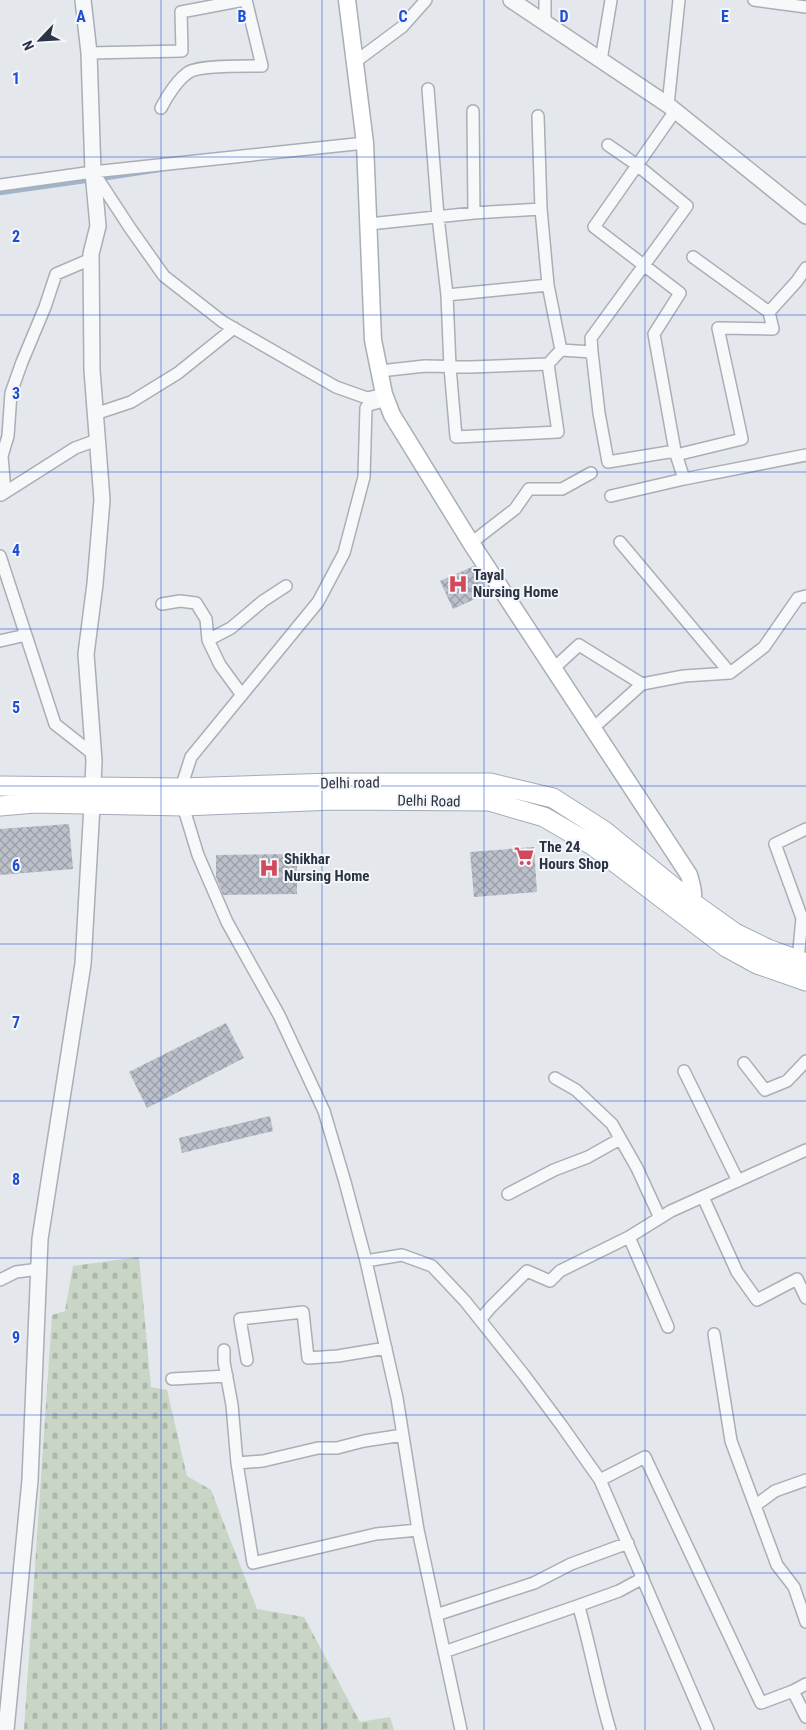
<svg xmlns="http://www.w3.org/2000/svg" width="806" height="1730" font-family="'Roboto Condensed',sans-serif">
<defs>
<pattern id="cemetery-stones" width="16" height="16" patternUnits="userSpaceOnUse" patternTransform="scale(1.25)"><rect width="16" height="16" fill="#c9d6c5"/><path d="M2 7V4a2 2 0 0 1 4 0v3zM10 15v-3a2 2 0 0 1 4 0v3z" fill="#adb8ab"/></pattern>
<pattern id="building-cross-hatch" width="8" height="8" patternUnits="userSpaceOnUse" patternTransform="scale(1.25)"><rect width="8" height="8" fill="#bbc0ca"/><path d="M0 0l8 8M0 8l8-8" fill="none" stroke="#989da6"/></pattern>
</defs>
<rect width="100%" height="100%" fill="#e4e7ec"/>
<path fill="url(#cemetery-stones)" d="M139 1257 151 1387 167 1390 187 1476 211 1490 257 1609 304 1617 360 1722 390 1717 394 1730H24L52 1315 65 1311 73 1266Z"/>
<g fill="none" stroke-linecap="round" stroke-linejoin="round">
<path stroke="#9fb4cc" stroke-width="4.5" d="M100 179 159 170
M0 193 92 180"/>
</g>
<path fill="url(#building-cross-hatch)" d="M474 566 488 593 453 609 440 581Z
M69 824 73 869 0 875V829Z
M534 847 537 892 474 897 470 852Z
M297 854V894L223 895 216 877V855Z
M226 1023 244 1058 147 1108 129 1072Z
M270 1116 273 1131 182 1153 179 1138Z"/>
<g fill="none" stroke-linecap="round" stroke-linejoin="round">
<defs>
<path id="minor" d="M754 0 806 7
M545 23V0
M89 53 182 51 181 12 244 0
M601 60 611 0
M355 62 402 27 426 0
M428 89 438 217 447 295 450 367 456 437 558 432 548 364
M668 105 679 0
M161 108C167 96 178 79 189 72 200 65 248 66 262 66L246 0
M473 111 474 213
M538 116 541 209
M94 173 130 228 164 276 223 322 336 387 367 398 380 395
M0 185 93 172 365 143
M369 224 474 213 541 209 548 285 561 350
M693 257 769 312 797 281 806 268
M447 295 548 285
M592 352 591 338 687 206 637 165 608 145
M380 371 425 366 471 367 548 364 561 350 592 352 599 413 608 462 675 451 654 334 680 293 594 227 675 111
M387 400 369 405 366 408 364 477 344 553 318 602 191 757 181 788 183 806 198 855 227 922 279 1015 324 1111 345 1182 366 1261 397 1398 418 1530 461 1730
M95 414 131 402 178 373 234 328
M675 451 684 479 806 455
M676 455 742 439 718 328 773 329 769 312
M5 492 2 456 8 436 11 393 22 362 45 307 56 274 91 259
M1 495 75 448 97 440
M611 496 684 479
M620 542 730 673
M471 543 515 509 529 489H562L591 473
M0 556 55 724 93 754
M162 604 180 601 196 603 206 619 208 640
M0 641 26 635
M553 669 579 645 642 684
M242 695 220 665 208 640 231 628 263 601 286 586
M592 729 642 684 684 676 730 673 764 647 798 598 806 596
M798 960 802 918 775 844 806 829
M744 1063 765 1090 787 1081 806 1061
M684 1071 738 1181
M555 1078 576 1090 612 1124 637 1168 660 1218
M508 1194 554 1170 588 1157 620 1139
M703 1197 737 1272 757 1300 797 1279 806 1298
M366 1261 402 1255 432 1266 465 1301 524 1375 562 1426 600 1480 708 1730
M0 1280 16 1272 39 1269
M480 1320 491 1307 527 1271 550 1281 560 1271 629 1237
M668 1327 629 1237 671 1211 806 1150
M714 1334 731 1441 777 1565 794 1587 806 1622
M224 1350V1362L232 1405 237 1463
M247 1360 240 1319 303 1312 308 1358 338 1356 386 1348
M172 1379 227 1376
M403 1435 364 1441 337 1448H318L263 1461 237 1463 253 1563 376 1534 418 1530
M600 1480 645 1457 761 1703 793 1691 806 1717
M756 1505 775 1491 806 1480
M436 1615 534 1583 571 1564 628 1543
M444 1652 580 1605
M793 1691 806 1684
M610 1730C598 1690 591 1650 580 1611V1605L619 1591 643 1578"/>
<path id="tertiary" d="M511 0 668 105 806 216
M6 1730 30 1480 40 1239 83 964 92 805 94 761 86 654 95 584 102 500 92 370 91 254 98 226 93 172 89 53 83 0"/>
<path id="secondary" d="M347 0 365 143 373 340 384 394 392 415 471 543 689 875C693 890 697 898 686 911"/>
<path id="primary" d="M0 786 181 788 333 783H490L553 798 603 830 693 903 735 933 768 949 806 963
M0 806 35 803 183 806 334 800 489 801 544 817 592 845 726 947 757 964 806 981"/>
</defs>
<use href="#minor" stroke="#a9aeb7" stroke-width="14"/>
<use href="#tertiary" stroke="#a9aeb7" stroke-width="18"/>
<use href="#secondary" stroke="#a9aeb7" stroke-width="19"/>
<use href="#primary" stroke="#a3abb8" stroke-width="21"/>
<use href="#minor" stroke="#f7f8fa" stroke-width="11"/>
<use href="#tertiary" stroke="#f7f8fa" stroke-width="15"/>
<use href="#secondary" stroke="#fff" stroke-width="16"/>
<use href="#primary" stroke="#fff" stroke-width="19"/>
</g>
<path fill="none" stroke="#1d4ed8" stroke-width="1" stroke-opacity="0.55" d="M161 0V1730M322 0V1730M484 0V1730M645 0V1730M0 157H806M0 315H806M0 472H806M0 629H806M0 786H806M0 944H806M0 1101H806M0 1258H806M0 1415H806M0 1573H806"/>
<defs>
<symbol id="hospital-bare" viewBox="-9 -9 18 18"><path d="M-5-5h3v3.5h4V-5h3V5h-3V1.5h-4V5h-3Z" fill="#d1495b" stroke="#f4f6f9" stroke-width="2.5" paint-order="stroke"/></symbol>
<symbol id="supermarket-bare" viewBox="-9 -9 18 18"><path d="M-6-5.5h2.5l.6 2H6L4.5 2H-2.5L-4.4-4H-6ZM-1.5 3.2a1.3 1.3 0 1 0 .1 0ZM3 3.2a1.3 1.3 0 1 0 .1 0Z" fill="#d1495b" stroke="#f4f6f9" stroke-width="2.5" paint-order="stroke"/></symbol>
</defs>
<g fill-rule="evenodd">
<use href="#hospital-bare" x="444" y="570" width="28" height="28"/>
<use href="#supermarket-bare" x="510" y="842" width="28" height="28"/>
<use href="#hospital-bare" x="255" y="854" width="28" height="28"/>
</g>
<g text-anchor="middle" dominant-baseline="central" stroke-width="4" stroke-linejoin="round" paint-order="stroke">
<g font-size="15" font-weight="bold" fill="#2b3445" stroke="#f4f6f9" text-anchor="start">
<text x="473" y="575">Tayal<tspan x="473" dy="17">Nursing Home</tspan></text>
<text x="539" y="847">The 24<tspan x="539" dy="17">Hours Shop</tspan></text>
<text x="284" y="859">Shikhar<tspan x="284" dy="17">Nursing Home</tspan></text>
</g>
<g font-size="15" fill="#2b3445" stroke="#f4f6f9">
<text transform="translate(350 783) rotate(-1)">Delhi road</text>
<text transform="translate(429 801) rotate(1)">Delhi Road</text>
</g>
</g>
<g font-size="16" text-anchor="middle" font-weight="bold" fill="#1d4ed8" stroke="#f4f6f9" stroke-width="4" stroke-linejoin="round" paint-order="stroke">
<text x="81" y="22">A</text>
<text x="242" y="22">B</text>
<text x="403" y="22">C</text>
<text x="564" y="22">D</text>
<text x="725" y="22">E</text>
<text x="16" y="84">1</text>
<text x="16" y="242">2</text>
<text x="16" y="399">3</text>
<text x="16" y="556">4</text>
<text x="16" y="713">5</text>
<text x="16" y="871">6</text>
<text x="16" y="1028">7</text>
<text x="16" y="1185">8</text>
<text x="16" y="1343">9</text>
</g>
<g transform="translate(40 40) rotate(245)" stroke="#f4f6f9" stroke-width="4" paint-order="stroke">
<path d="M0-4L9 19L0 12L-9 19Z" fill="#2b3445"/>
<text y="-8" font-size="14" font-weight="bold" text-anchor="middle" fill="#2b3445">N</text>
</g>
</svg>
